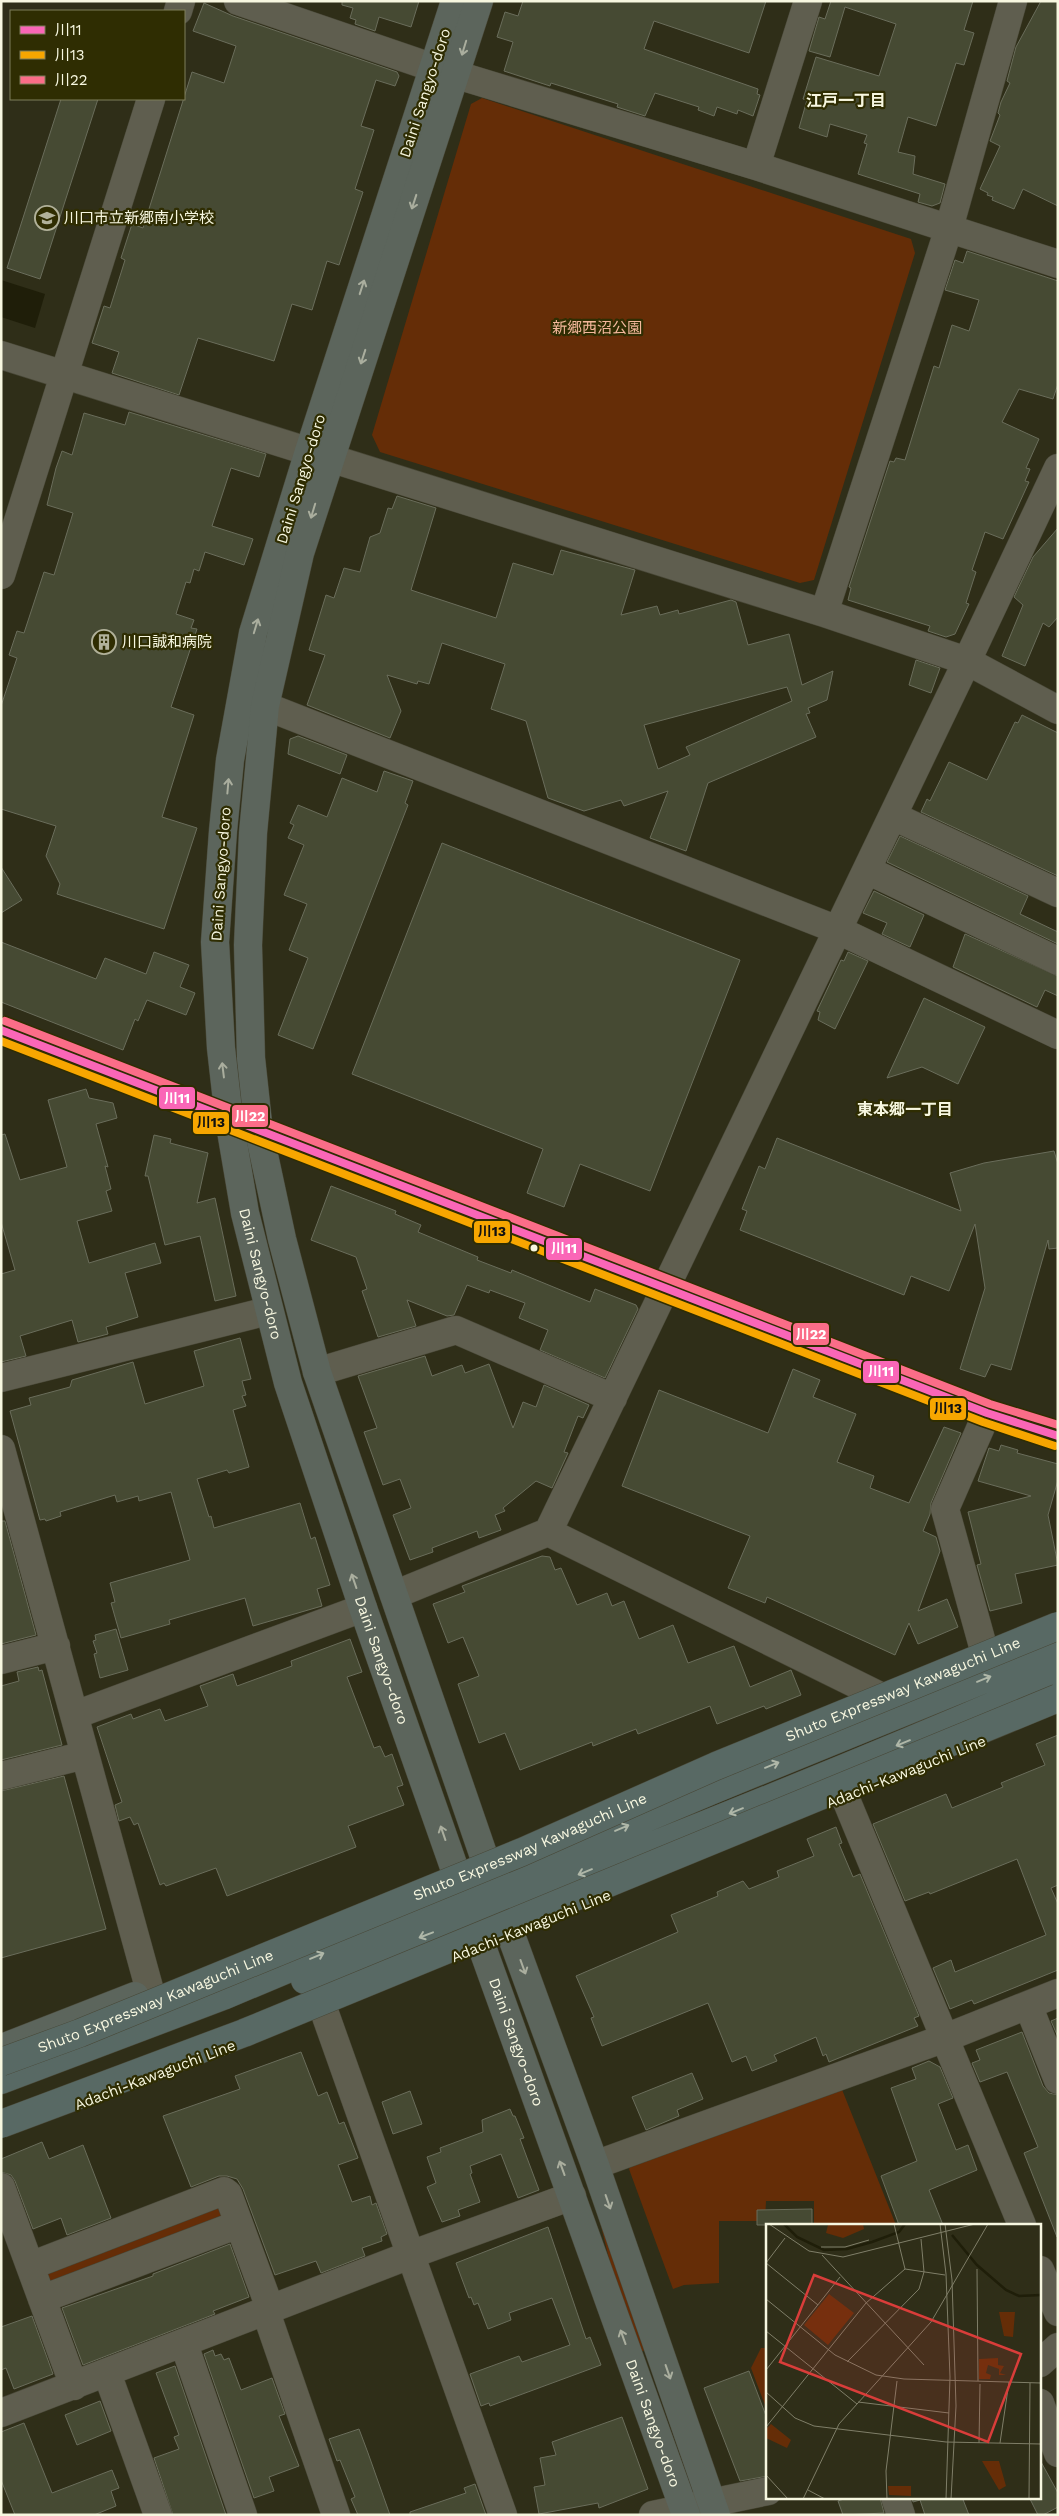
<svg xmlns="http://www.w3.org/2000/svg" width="1059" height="2516" font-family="'Work Sans','Noto Sans JP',sans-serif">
<rect width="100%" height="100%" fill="#2f2e18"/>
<path fill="#652d07" d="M482 98 911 239 915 253 814 580 800 583 380 452 372 435 471 104Z
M841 2087 896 2225H814V2201H766L765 2221H719V2283L684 2285 673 2289 629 2169 633 2162Z
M220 2200 230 2215 50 2287 42 2269Z
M599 2218 646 2350 639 2352 617 2291Z
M761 2348H768V2413L751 2368Z"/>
<path fill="#1f1e09" d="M1 280 45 294 35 328 1 317Z"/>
<path fill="#464a33" stroke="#6a6d5b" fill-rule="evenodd" d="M342 1H419L411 27 379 17 375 31 355 24 356 20 350 18 353 8 342 5Z
M523 1H766L749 53 654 21 644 49 758 89 757 94 760 95 753 116 738 110 737 114 717 107 714 116 698 110 699 107 655 93 645 116 617 107 618 104 551 83 550 86 504 71 513 42 497 37 505 12 518 16Z
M831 1H973L964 30 974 33 964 65 956 63 936 126 908 117 898 152 915 156 913 174 945 184 940 203 932 206 918 202 920 194 858 174 867 144 864 143 867 135 830 124 827 137 799 128 807 100 803 99 816 57 879 76 896 24 845 7 830 57 809 51 819 17 825 19Z
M1041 1H1058V206L1023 189 1014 209 992 200 993 197 987 195 988 193 980 189 1000 146 990 141 1000 115 998 113 1001 102 1010 83 1007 81 1016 47Z
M204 3 233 16 397 72 399 76 395 86 376 80 361 126 374 130 355 189 363 192 339 265 327 261 312 310 292 304 274 361 198 338 179 395 112 373 119 352 92 343 104 306 110 308 125 260 121 258 132 224 143 228 192 72 224 83 236 46 193 31Z
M61 99H98L40 279 7 268Z
M967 251 1058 281V384L1053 399 1019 389 1002 422 1039 439 1026 468 1030 469 1025 481 1029 482 1003 539 985 532 972 570 976 572 966 603 969 604 955 634 946 637 928 631 930 626 848 600 851 588 849 587 890 461 894 462 896 458 905 460 934 366 939 368 952 325 969 331 979 300 945 290 955 260 963 263Z
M129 412 266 454 259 477 231 468 212 526 253 539 244 565 205 552 199 571 194 569 190 583 186 582 176 614 194 620 191 628 197 629 171 707 194 715 162 817 197 828 164 929 57 894 60 884 46 856 56 826 1 809V706L17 658 9 655 17 631 24 633 44 572 54 575 73 513 47 505 56 468 62 451 72 455 84 413 125 425Z
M397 496 436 508 411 590 496 618 513 563 553 575 561 550 635 570 621 615 657 606 660 615 678 610 679 614 731 600 736 602 748 645 789 634 802 685 833 671 827 700 808 708 810 713 806 714 816 737 708 783 686 851 650 838 668 791 624 806 621 800 584 811 548 798 526 721 491 709 505 664 442 643 429 684 418 681 417 684 387 675 401 711 390 738 307 705 325 655 309 650 326 595 334 598 344 568 360 572 370 537 380 533 388 508 392 509ZM787 687 792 701 686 747 690 755 658 769 644 725Z
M1058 528V617L1049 627 1043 623 1025 666 1002 656 1023 605 1014 597 1033 557Z
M916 660 940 668 931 693 909 685Z
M1022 715 1058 733V876L921 812 927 799 930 801 949 762 987 780 1015 722 1018 723Z
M298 736 347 755 340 774 288 754 290 739Z
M384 771 413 781 405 803 408 805 313 1049 278 1035 308 958 289 950 307 904 284 895 304 845 288 838 294 825 290 823 298 805 327 817 342 778 377 792Z
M900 836 1028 896 1020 914 1058 932V944L887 862Z
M442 843 740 960 650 1191 580 1164 564 1207 527 1193 543 1149 352 1074Z
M1 867 22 900 1 913Z
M874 891 924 915 910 947 882 934 887 923 863 913Z
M965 934 1058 976V996L1045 990 1037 1007 953 967Z
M1 942 96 979 105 958 146 974 154 952 189 965 180 987 195 993 186 1015 147 1000 138 1021 135 1019 123 1050 1 1002Z
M848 952 868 961 835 1029 818 1020 820 1012 817 1011 841 960 844 961Z
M924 998 985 1027 958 1084 922 1067 887 1078Z
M86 1089 89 1098 113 1103 117 1118 96 1124 108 1167 105 1166 111 1189 106 1191 112 1211 77 1221 89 1263 155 1243 161 1263 125 1273 138 1317 106 1327 108 1334 78 1342 72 1320 20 1336 26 1356 1 1362V1274L15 1270 1 1222V1135L5 1134 20 1180 67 1167 48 1100Z
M154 1135 171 1139 170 1143 208 1153 197 1203 215 1198 236 1296 215 1301 200 1236 165 1245 148 1176H145Z
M777 1138 961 1211 950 1173 984 1163 1054 1151 1058 1164V1248L1049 1249 1048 1240 1011 1370 991 1364 985 1377 960 1369 985 1288 975 1224 949 1291 911 1276 904 1295 740 1230 747 1211 742 1209 759 1166 765 1169Z
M331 1186 396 1211 395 1214 421 1225 418 1232 478 1257 477 1260 511 1273 512 1270 590 1302 595 1289 636 1305 638 1309 605 1378 540 1350 548 1330 519 1318 525 1303 490 1290 489 1293 467 1285 454 1315 447 1316 407 1300 416 1326 378 1337 362 1291 367 1289 356 1257 311 1240Z
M240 1338 251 1379 242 1381 246 1395 242 1396 246 1406 233 1410 249 1467 229 1473 227 1470 197 1479 209 1517 211 1516 214 1528 300 1503 311 1539 315 1537 330 1585 317 1589 322 1606 253 1626 245 1598 169 1620 170 1624 121 1638 111 1603 115 1602 110 1583 190 1560 171 1492 139 1501 138 1496 117 1502 115 1495 60 1512 61 1516 46 1521 45 1519 40 1520 10 1411 31 1405 29 1398 70 1387 72 1380 133 1362 145 1404 204 1386 194 1351Z
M425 1356 432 1376 462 1365 465 1373 489 1364 513 1428 523 1402 536 1407 544 1385 589 1405 583 1418 578 1416 564 1452 568 1453 552 1488 536 1481 503 1508 505 1511 495 1515 501 1530 479 1538 477 1531 432 1548 433 1552 410 1560 393 1515 411 1508 400 1479 383 1485 364 1432 377 1428 358 1376Z
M793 1369 820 1380 813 1397 856 1414 837 1462 874 1476 870 1488 909 1503 944 1427 961 1433 931 1503 930 1514 923 1531 936 1537 940 1551 918 1611 947 1599 958 1627 918 1644 909 1623 895 1655 767 1597 765 1603 728 1588 750 1536 622 1486 659 1390 768 1433Z
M1001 1445 1018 1450 1017 1453 1058 1464V1480L1048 1515 1058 1565 1015 1574 1022 1603 990 1611 977 1565 981 1564 968 1512 1031 1496 978 1481 989 1448 999 1451Z
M1 1521H5L36 1635 1 1644Z
M542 1556 550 1557 555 1570 561 1568 577 1605 607 1593 612 1606 624 1601 639 1639 673 1625 688 1663 734 1646 750 1687 791 1670 801 1695 766 1709 764 1706 717 1724 710 1706 638 1734 636 1729 593 1746 592 1742 520 1770 505 1733 479 1743 458 1684 479 1676 463 1637 448 1643 433 1604 465 1592 462 1586Z
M116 1629 128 1670 100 1678 94 1654 97 1653 93 1641 96 1640 95 1635Z
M350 1639 362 1672 347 1677 374 1748 380 1746 385 1757 392 1754 403 1785 397 1787 404 1805 348 1826 356 1847 227 1896 216 1868 166 1886 164 1883 160 1885 138 1823 134 1825 130 1817 119 1821 115 1805 122 1802 97 1727 131 1714 133 1719 160 1709 165 1721 208 1706 200 1686 233 1674 237 1686 292 1666 291 1661Z
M38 1667 39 1671 42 1670 62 1745 1 1760V1686L19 1681 17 1672Z
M1058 1735V1885L1051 1888 1058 1904V1970L974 2004 972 2000 950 2009 933 1968 951 1960 955 1972 1046 1935 1017 1859 930 1894 929 1892 905 1901 873 1824 946 1794 952 1808 1003 1787 1001 1783 1045 1765 1036 1744Z
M64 1776 106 1929 1 1958V1791Z
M836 1827 842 1843 839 1844 853 1877 860 1874 919 2016 914 2018 918 2026 829 2062 826 2054 823 2056 816 2037 774 2055 777 2061 752 2071 746 2056 732 2062 708 2003 602 2046 591 2018 594 2017 576 1976 678 1932 671 1915 718 1896 717 1892 743 1881 749 1889 779 1877 777 1871 814 1856 807 1839Z
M1058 2018V2037L1051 2021Z
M1022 2032 1043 2086 1049 2093 1058 2095 1057 2237 1024 2153 1038 2147 1007 2072 980 2082 972 2063 980 2060 976 2050Z
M301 2052 318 2096 327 2092 339 2124 344 2122 358 2158 338 2165 352 2202 370 2196 372 2205 376 2203 387 2234 381 2237 382 2241 362 2248 365 2256 321 2273 316 2261 275 2275 243 2189 237 2179 227 2176H219L191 2187 163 2116 240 2089 235 2076Z
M929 2061 940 2067 953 2098 938 2104 956 2150 968 2145 977 2170 929 2190 943 2225H899L881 2176 917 2161 891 2088 916 2079 912 2068Z
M692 2073 703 2099 677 2110 679 2116 646 2130 632 2097Z
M410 2091 422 2124 393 2134 382 2102Z
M510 2109 513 2116H515L524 2138 520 2139 539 2190 518 2198 501 2154 470 2166 472 2173 470 2174 480 2202 458 2210 460 2216 442 2222 427 2187 436 2183 427 2157 441 2152 440 2148 483 2132 482 2120Z
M42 2142 49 2159 83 2145 111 2218 67 2235 61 2218 33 2229 15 2181 11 2175 1 2172V2159Z
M812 2209V2225H757V2210Z
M548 2227 586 2339 590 2337 601 2365 490 2406 489 2403 481 2406 470 2374 519 2356 522 2362 570 2345 552 2298 509 2313 511 2320 488 2329 478 2303 474 2305 471 2297 469 2298 456 2263Z
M230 2244 249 2297 213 2311 215 2314 83 2365 62 2308 153 2276V2274Z
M32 2316 53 2374 14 2389 6 2368 1 2370V2327Z
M213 2350 215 2356 221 2354 224 2360 229 2358 241 2390 272 2378 285 2414 279 2416 299 2466 269 2477 274 2491 254 2498 204 2354Z
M175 2366 226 2515H173L154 2458 179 2449 174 2437 179 2435 156 2373Z
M749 2371 768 2421V2476L740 2481 704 2388Z
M100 2401 111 2431 77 2445 65 2415Z
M622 2417 648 2489 599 2508 598 2503 539 2514 534 2487 545 2485 540 2458 556 2455 552 2442Z
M24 2423 52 2493 112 2470 119 2488 111 2491 116 2506 94 2515H15L1 2480V2432Z
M359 2429 368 2453 390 2515H358L351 2499 355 2497 340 2460 337 2461 329 2439Z
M1040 2460 1058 2493V2507L1043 2515H1038L1029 2497H1040Z
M475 2484 486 2515H410V2512L466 2493 464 2488Z
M850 2497H880L884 2513 843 2515 838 2501Z
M912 2497H962L969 2515H925L920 2500 913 2502Z"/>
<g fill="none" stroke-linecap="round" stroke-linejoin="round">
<defs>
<path id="minor" d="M238 1 434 68 756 166 1058 264
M178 11 181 1
M756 166 808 1
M1 355 824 613 967 661 1058 710
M1 575 151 99
M824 613 949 228 1013 1
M265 706 838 930 1058 1035
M893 816 1058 893
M867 870 1058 961
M1 1030 987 1413 1058 1436
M317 1372 456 1330 613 1398
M1 1378 268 1311
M1 1449 150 1991
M548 1532 967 661 1058 468
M394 1595 548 1532 878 1695
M984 1650 945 1509 987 1413
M1 1660 56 1646
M75 1715 363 1608
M1 1776 85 1755
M845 1797 1022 2225
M1028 2005 1058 2080
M323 2008 503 2515
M595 2165 945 2038 1058 1993
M1 2187 74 2386
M30 2266 224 2191 228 2194 271 2311
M1040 2270 1058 2312
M42 2299 239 2224
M266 2312 336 2515
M184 2344 243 2515
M1040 2363 1058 2347
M107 2373 158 2515
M1040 2403 1058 2453
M1 2413 410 2255 572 2196
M895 2497 901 2515
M653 2515 768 2491"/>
<g id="major">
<path id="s1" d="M455 1 309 451 253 633 230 760 223 831 215 942 221 1048 229 1119 245 1213 288 1383 363 1608 482 1947 686 2515"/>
<path d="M479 1 300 553 265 706 253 833 248 945 251 1058 259 1132 282 1239 317 1372 511 1935 595 2165 716 2515"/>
<path d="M7 2046 135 1996"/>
</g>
<path id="highway" d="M305 1980C558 1885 810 1785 1058 1678
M1 2080 223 1996 715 1789 1058 1649"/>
</defs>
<use href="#minor" stroke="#484736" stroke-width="29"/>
<use href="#major" stroke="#484736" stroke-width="29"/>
<use href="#highway" stroke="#484736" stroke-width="29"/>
<use href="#minor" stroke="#5f5e4f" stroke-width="28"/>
<use href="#major" stroke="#5c655c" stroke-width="28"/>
<use href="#highway" stroke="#586964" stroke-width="28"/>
<defs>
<g id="highway-bridge">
<path id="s2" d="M1 2062 80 2033 522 1852 716 1766 1058 1626"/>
<path d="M1 2124 244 2033 1058 1698"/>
</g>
</defs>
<use href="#highway-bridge" stroke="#484736" stroke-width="29" stroke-linecap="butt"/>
<use href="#highway-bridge" stroke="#586964" stroke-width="28"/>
<defs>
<path id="bus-1" d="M1 1030 987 1413 1058 1436"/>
<path id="bus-2" d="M1 1041 983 1422 1055 1446"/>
<path id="bus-3" d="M5 1021 990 1404 1058 1425"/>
</defs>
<use href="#bus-1" stroke="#2f2d02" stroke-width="11"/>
<use href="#bus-2" stroke="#2f2d02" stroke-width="11"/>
<use href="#bus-3" stroke="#2f2d02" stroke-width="11"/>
<use href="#bus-1" stroke="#fa66b7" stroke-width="8"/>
<use href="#bus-2" stroke="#f7a600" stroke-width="8"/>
<use href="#bus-3" stroke="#fb6d88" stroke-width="8"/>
</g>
<defs><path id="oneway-shaft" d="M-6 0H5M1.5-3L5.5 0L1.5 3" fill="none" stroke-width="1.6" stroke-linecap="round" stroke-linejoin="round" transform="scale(1.25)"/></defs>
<g stroke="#aaae9e">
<use href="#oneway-shaft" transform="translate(464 48) rotate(107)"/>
<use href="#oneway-shaft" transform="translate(414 202) rotate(108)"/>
<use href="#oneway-shaft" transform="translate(362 287) rotate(-72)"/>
<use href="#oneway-shaft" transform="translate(363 357) rotate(108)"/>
<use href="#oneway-shaft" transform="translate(313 511) rotate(107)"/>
<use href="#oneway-shaft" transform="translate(256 626) rotate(-73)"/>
<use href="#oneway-shaft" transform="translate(228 786) rotate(-85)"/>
<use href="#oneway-shaft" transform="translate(223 1070) rotate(-97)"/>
<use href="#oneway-shaft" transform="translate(354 1581) rotate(-109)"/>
<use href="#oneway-shaft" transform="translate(443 1833) rotate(-109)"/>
<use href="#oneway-shaft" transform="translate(523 1967) rotate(70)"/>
<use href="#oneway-shaft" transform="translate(562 2168) rotate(-110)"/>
<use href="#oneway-shaft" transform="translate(608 2202) rotate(71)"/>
<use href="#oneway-shaft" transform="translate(623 2337) rotate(-110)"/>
<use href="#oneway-shaft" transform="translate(668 2372) rotate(71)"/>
</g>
<g stroke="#afb7a8">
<use href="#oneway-shaft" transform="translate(984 1679) rotate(-22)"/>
<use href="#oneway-shaft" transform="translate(903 1743) rotate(158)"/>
<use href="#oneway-shaft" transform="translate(772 1765) rotate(-22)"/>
<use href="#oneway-shaft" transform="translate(736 1811) rotate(158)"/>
<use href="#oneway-shaft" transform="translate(622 1828) rotate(-23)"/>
<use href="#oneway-shaft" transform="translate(585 1872) rotate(158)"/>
<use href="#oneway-shaft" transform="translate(426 1935) rotate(159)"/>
<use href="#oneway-shaft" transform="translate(317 1956) rotate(-23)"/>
</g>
<defs>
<symbol id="school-ring" viewBox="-11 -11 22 22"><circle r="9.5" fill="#2f2d02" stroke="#b1b19a" stroke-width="1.5"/><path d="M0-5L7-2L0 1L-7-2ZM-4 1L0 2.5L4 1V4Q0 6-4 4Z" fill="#b1b19a"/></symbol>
<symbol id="building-ring" viewBox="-11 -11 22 22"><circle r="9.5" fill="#2f2d02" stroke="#b1b19a" stroke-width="1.5"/><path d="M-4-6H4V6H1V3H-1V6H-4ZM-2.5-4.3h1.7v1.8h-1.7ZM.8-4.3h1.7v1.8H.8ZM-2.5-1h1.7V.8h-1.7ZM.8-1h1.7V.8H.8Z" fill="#b1b19a"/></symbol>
</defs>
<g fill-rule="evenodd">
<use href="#school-ring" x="33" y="204" width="28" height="28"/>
<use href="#building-ring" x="90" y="628" width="28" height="28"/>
</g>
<circle fill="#f7f7e0" stroke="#2f2d02" stroke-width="2" cx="534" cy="1248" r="4.5"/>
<g text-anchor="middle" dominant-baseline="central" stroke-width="4.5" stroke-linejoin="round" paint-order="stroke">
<g font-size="15" fill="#f7f7e0" stroke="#2f2d02">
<text transform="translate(425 93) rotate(-72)">Daini Sangyo-doro</text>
<text transform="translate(301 479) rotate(-73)">Daini Sangyo-doro</text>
<text transform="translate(221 874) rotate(-86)">Daini Sangyo-doro</text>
<text stroke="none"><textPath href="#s1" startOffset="1311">Daini Sangyo-doro</textPath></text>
<text stroke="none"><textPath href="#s1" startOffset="1716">Daini Sangyo-doro</textPath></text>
<text stroke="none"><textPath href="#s2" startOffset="976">Shuto Expressway Kawaguchi Line</textPath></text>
<text transform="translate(906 1772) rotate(-22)">Adachi-Kawaguchi Line</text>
<text stroke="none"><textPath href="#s2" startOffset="571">Shuto Expressway Kawaguchi Line</textPath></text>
<text transform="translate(531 1926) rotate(-22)">Adachi-Kawaguchi Line</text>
<text stroke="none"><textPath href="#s2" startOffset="166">Shuto Expressway Kawaguchi Line</textPath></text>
<text stroke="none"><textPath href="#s1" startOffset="2121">Daini Sangyo-doro</textPath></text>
<text transform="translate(155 2075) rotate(-21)">Adachi-Kawaguchi Line</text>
<text stroke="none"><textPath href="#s1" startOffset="2526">Daini Sangyo-doro</textPath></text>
</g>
<g font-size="15" fill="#f7f7e0" stroke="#2f2d02" text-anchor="start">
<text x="64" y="218">川口市立新郷南小学校</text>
<text x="122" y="642">川口誠和病院</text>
</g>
<g font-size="15" fill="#f4b89c" stroke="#2f2d02">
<text x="597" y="328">新郷西沼公園</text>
</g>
<g font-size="16" font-weight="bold" fill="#f7f7e0" stroke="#2f2d02">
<text x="846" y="100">江戸一丁目</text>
<text x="905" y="1109">東本郷一丁目</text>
</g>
</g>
<g transform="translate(766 2224)">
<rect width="275" height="275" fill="#2f2e18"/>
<path d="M68 0H97L98 5 77 14 60 9 62 1ZM63 70 88 89 62 121 38 101ZM233 88H249L247 113 238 112ZM232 134V141L238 142 234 149 240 151H233V145L222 141 220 149 225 151 224 155H213V135ZM5 200 25 216 21 224 0 214V205ZM233 237 240 262 233 266 216 237ZM122 262H145V272L123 271Z" fill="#652d07"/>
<path fill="none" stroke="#1f1e09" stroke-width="2.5" d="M18 0 31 13 58 26 81 25 106 18 133 8 139 0M186 11 211 41 240 66 253 72 275 71"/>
<path fill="none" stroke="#7f7e68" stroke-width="1" d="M3 0 43 27 77 33 209 0M128 0 139 45 179 51M174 0 180 50 184 153 180 275M179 0 186 56 190 182 185 275M55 23H79L103 16M56 31 158 141M0 39 52 81M0 39 19 14M211 45 212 157M0 75 69 131 110 151 138 155 275 159M0 107 91 180M81 138 153 65 158 48 155 15M0 146 74 53M0 168 29 194 48 202 180 218 275 220M92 178 183 189M0 203 100 79 139 45M213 219 214 160M234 219 243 158M0 251 22 275M42 266 59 275M37 275 73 200 165 98 222 0M121 275 120 247 131 157M263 275 264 159"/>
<path fill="#d93d3a" fill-opacity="0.15" stroke="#d93d3a" stroke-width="2.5" d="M48 51 255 130 222 218 14 138Z"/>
<rect width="275" height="275" fill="none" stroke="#f7f7e0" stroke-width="2.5"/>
</g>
<g stroke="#2f2d02" stroke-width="2">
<rect x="158" y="1086" width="38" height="24" rx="5" fill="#fa66b7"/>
<rect x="231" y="1104" width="38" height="24" rx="5" fill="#fb6d88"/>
<rect x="192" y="1111" width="38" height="24" rx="5" fill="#f7a600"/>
<rect x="473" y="1220" width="38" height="24" rx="5" fill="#f7a600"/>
<rect x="545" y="1237" width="38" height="24" rx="5" fill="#fa66b7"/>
<rect x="792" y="1322" width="38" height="24" rx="5" fill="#fb6d88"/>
<rect x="862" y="1360" width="38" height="24" rx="5" fill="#fa66b7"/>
<rect x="929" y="1397" width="38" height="24" rx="5" fill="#f7a600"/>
</g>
<g font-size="14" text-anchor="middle" font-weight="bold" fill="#fff">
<text x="177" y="1103">川11</text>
<text x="250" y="1121">川22</text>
<text x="564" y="1253">川11</text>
<text x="811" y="1339">川22</text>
<text x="881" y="1376">川11</text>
</g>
<g font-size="14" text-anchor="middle" font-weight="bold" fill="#111">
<text x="211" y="1127">川13</text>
<text x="492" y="1236">川13</text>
<text x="948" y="1413">川13</text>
</g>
<rect width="1059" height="2516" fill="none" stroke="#f7f7e0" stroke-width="5"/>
<rect x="10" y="10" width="175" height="90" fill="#2f2d02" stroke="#7f7e5b"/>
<rect x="20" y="26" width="25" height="8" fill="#fa66b7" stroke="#7f7e5b"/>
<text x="55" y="35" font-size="15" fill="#f7f7e0">川11</text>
<rect x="20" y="51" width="25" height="8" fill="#f7a600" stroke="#7f7e5b"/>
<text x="55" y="60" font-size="15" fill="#f7f7e0">川13</text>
<rect x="20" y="76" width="25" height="8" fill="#fb6d88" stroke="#7f7e5b"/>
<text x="55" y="85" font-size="15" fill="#f7f7e0">川22</text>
</svg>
